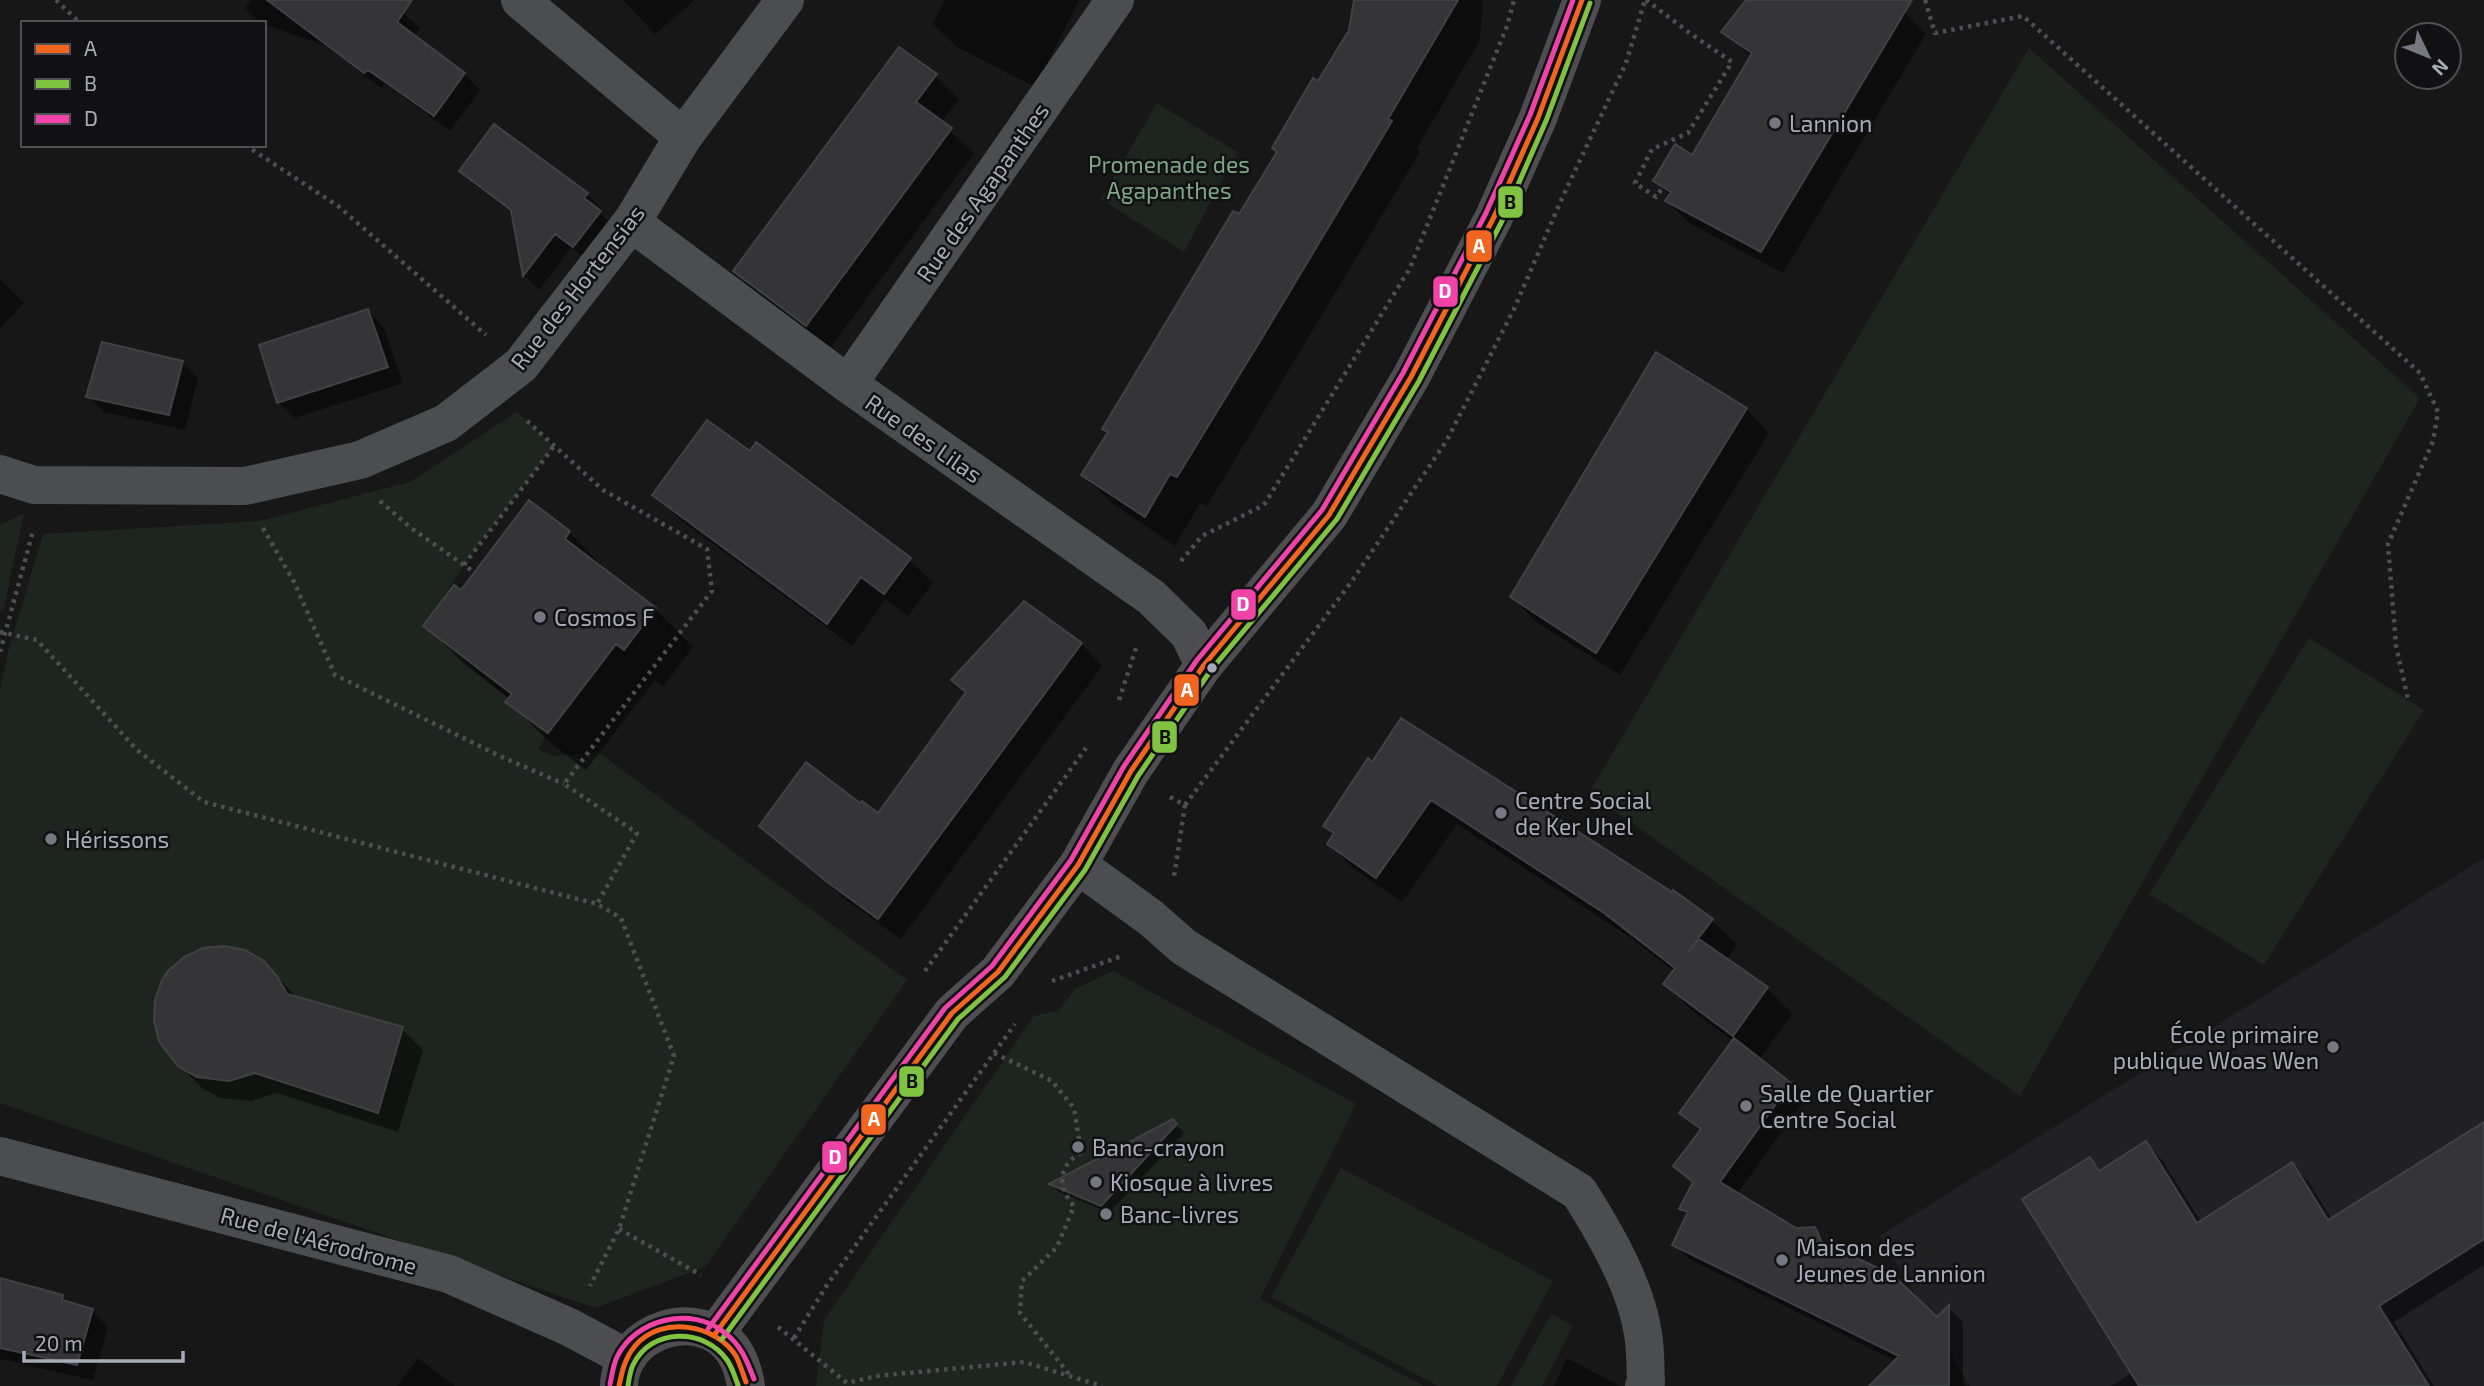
<svg xmlns="http://www.w3.org/2000/svg" width="2484" height="1386" font-family="'Exo 2',sans-serif">
<rect width="100%" height="100%" fill="#171717"/>
<path fill="#212124" d="M2484 858V1386H1970L1880 1236Z"/>
<path fill="#1d251e" d="M2029 48 2420 398 2020 1096 1589 793Z
M1157 103 1237 152 1184 252 1101 199Z
M517 412 554 446 464 565 424 626 548 733 538 750 555 756 598 752 907 980 705 1267 595 1308 0 1103V692L8 652 43 534 259 521 410 482Z
M24 513 3 612 0 611V525Z
M2309 638 2424 710 2264 965 2149 894Z
M1113 971 1356 1104 1260 1299 1424 1386H816L824 1320 1034 1016 1058 1011 1075 989Z
M1341 1168 1553 1281 1497 1386H1438L1271 1297Z
M1551 1314 1573 1326 1542 1386H1511Z"/>
<path fill="#0007" d="M251 0H388L420 28 414 37 464 74 480 90 450 131 385 84 381 88 326 46 260 23 245 8Z
M623 0H695L655 34Z
M945 0H1079L1035 87 957 47 933 24Z
M1355 0H1483L1480 40 1417 148 1420 152 1207 506 1200 503 1175 546 1113 504 1083 475 1109 433 1104 429 1240 216 1350 31Z
M1748 0H1884L1904 12 1926 34 1783 273 1689 223 1667 201 1671 196 1655 181 1693 157 1752 57 1724 31Z
M935 76 959 99 941 123 974 153 830 348 759 295 736 271Z
M461 171 587 194 602 209 600 213 615 228 590 261 571 248 539 290 524 275 513 213 476 186Z
M0 279 24 303 0 328Z
M368 311 384 328 403 383 295 418 279 402Z
M182 362 198 378 185 430 104 412 88 396Z
M1746 409 1769 433 1620 675 1535 621 1512 597Z
M655 495 909 560 933 583 908 616 886 599 852 646 678 518Z
M569 532 607 571 655 609 693 647 663 687 655 680 586 770 546 739 508 701 510 699 464 664 426 626 461 593Z
M1081 644 1102 666 901 939 850 903 783 847 762 825 860 805 878 815 967 694 953 680Z
M1368 760 1711 920 1737 945 1726 960 1767 988 1792 1014 1759 1060 1790 1084 1805 1099 1737 1194 1795 1230 1814 1229 1831 1248 1937 1319 1949 1308 1963 1322V1384L1966 1386H1872L1896 1361 1689 1259 1674 1244 1688 1215 1681 1208 1694 1184 1675 1166 1701 1132 1681 1113 1734 1042 1690 1009 1665 984 1675 972 1631 938 1457 824 1402 902 1354 869 1329 844 1335 835 1326 826Z
M270 969 297 998 402 1029 423 1050 398 1132 277 1093 251 1101 220 1098 202 1088 180 1066Z
M1173 1121 1184 1133 1109 1213 1059 1192 1052 1185Z
M2484 1124V1265L2394 1322 2434 1386H2111L2133 1372 2090 1159 2102 1171 2146 1143 2162 1160 2201 1222 2292 1165 2308 1181 2332 1219Z
M0 1280 62 1297 70 1305 92 1311 108 1327 93 1380 0 1359Z
M418 1358 455 1386H397Z
M1567 1358 1620 1386H1554Z"/>
<path fill="#353537" stroke="#404143" stroke-width="2" d="M267 0H412L397 22 465 73 434 116 368 70 364 73Z
M1354 0H1458L1388 119 1392 121 1265 333 1177 477 1170 474 1145 517 1081 475 1108 432 1102 429 1153 344 1233 211 1239 214 1277 152 1272 148 1313 78 1318 81 1349 30Z
M1746 0H1912L1761 252 1665 201 1671 192 1653 181 1675 144 1692 155 1752 53 1721 32Z
M899 47 937 74 916 102 952 128 806 326 733 271Z
M494 124 588 193 584 198 601 211 573 247 555 234 523 276 511 210 459 171Z
M368 309 388 367 277 403 259 345Z
M102 342 183 361 169 415 86 397Z
M1656 352 1747 408 1596 653 1510 597Z
M707 420 750 451 756 442 911 558 884 594 861 577 827 624 652 495Z
M529 500 570 531 565 539 656 608 624 650 616 644 548 733 505 702 512 694 423 626 454 585 461 590Z
M1024 601 1082 643 878 919 827 882 759 826 806 762 860 803 862 801 878 813 966 692 951 680Z
M1401 718 1672 892 1673 890 1713 919 1688 952 1699 939 1768 987 1733 1036 1663 984 1675 968 1604 913 1431 800 1376 878 1327 844 1334 833 1323 826 1368 758 1372 762Z
M224 946 245 950 264 961 277 976 287 994 403 1027 378 1113 255 1073 229 1081 197 1077 179 1067 172 1059 159 1041 154 1021 155 1000 162 980 168 971 184 957 203 948Z
M1734 1038 1791 1083 1720 1182 1796 1228 1815 1227 1822 1242 1893 1275 1937 1317 1949 1305V1386H1869L1899 1356 1672 1245 1688 1212 1679 1209 1693 1182 1673 1166 1701 1129 1679 1113Z
M1173 1119 1177 1124 1101 1206 1049 1184Z
M2484 1122V1239L2379 1306 2429 1386H2139L2022 1199 2090 1157 2099 1171 2146 1141 2197 1223 2292 1162 2328 1220Z
M0 1278 63 1295 62 1300 93 1309 77 1365 0 1348Z"/>
<g fill="none" stroke-linecap="round" stroke-linejoin="round">
<path stroke="#4d4e52" stroke-width="4.5" stroke-dasharray="3.5 5" stroke-linecap="butt" d="M56 0 80 23
M1646 0 1691 34 1732 62 1688 133 1652 149 1635 183 1656 197 1663 187
M1925 0 1935 33 2023 16 2420 373 2438 412 2433 441 2388 544 2396 646 2408 699
M245 145 338 206 486 335
M527 421 603 490 707 549 712 591 564 784 637 833 597 904
M380 501 411 528 474 572
M263 528 294 582 335 675 502 757 564 784
M1181 561 1202 536 1264 505 1410 268 1507 26 1514 0
M464 565 554 446
M0 632 37 640 137 750 204 802 597 904 621 918 674 1056 619 1229 590 1286
M0 652 33 531
M1119 700 1136 648
M1170 797 1185 805 1174 877
M1185 805 1352 581 1447 440 1514 309 1563 196 1626 63 1645 0
M925 971 1086 748
M1052 981 1122 956
M994 1053 1052 1081 1074 1108 1081 1153C1057 1166 1058 1188 1074 1206L1057 1247 1022 1281 1020 1313 1069 1374
M619 1229 701 1275
M778 1327 847 1383 876 1376 1024 1362 1102 1386
M794 1338 827 1285 1015 1024"/>
<path stroke="#4b4d50" stroke-width="38" d="M520 0 683 137
M633 220 644 232 848 384 1151 597 1189 634 1204 665
M848 384 1115 0
M0 474 34 485 245 486 360 460 446 423 521 365 633 220 683 137 785 0
M1078 865 1151 918 1184 947 1579 1192C1605 1233 1636 1286 1643 1334 1646 1350 1645 1366 1646 1382L1644 1386
M0 1156 449 1274 569 1327 627 1358"/>
<path stroke="#4e4e52" stroke-width="38" d="M715 1334 952 1013 998 972 1078 865 1131 771 1204 665 1329 515 1411 377 1494 217 1538 118 1582 0
M619 1386C620 1330 700 1304 733 1350 741 1362 744 1373 746 1386"/>
<defs>
<path id="bus-1" d="M715 1334 952 1013 998 972 1078 865 1131 771 1204 665 1329 515 1411 377 1494 217 1538 118 1582 0
M619 1386C622 1371 625 1358 635 1346 661 1315 716 1324 736 1356 740 1364 743 1374 746 1382"/>
<path id="bus-2" d="M722 1339 958 1019 1005 977 1085 870 1138 776 1211 670 1337 519 1419 381 1502 221 1546 121 1590 3
M628 1386C629 1379 630 1371 633 1365 651 1327 705 1328 727 1360 732 1367 735 1377 738 1385"/>
<path id="bus-3" d="M708 1329 945 1008 992 966 1071 860 1124 766 1197 660 1322 510 1403 373 1486 213 1530 115 1573 0
M610 1384C612 1376 613 1365 617 1357 635 1319 692 1305 725 1333 741 1345 747 1361 754 1379"/>
</defs>
<use href="#bus-1" stroke="#111113" stroke-width="10"/>
<use href="#bus-2" stroke="#111113" stroke-width="10"/>
<use href="#bus-3" stroke="#111113" stroke-width="10"/>
<use href="#bus-1" stroke="#f26521" stroke-width="5"/>
<use href="#bus-2" stroke="#80c341" stroke-width="5"/>
<use href="#bus-3" stroke="#f043a7" stroke-width="5"/>
</g>
<g fill="#757880" stroke="#111113" stroke-width="2.5">
<circle cx="1775" cy="123" r="7"/>
<circle cx="540" cy="617" r="7"/>
<circle cx="1501" cy="813" r="7"/>
<circle cx="51" cy="839" r="7"/>
<circle cx="2333" cy="1047" r="7"/>
<circle cx="1746" cy="1106" r="7"/>
<circle cx="1078" cy="1147" r="7"/>
<circle cx="1096" cy="1182" r="7"/>
<circle cx="1106" cy="1214" r="7"/>
<circle cx="1782" cy="1260" r="7"/>
</g>
<circle fill="#a7acb9" stroke="#111113" stroke-width="2.5" cx="1212" cy="668" r="6"/>
<g text-anchor="middle" dominant-baseline="central" stroke-width="5" stroke-linejoin="round" paint-order="stroke">
<g font-size="23" fill="#a7acb9" stroke="#111113" text-anchor="start">
<text x="1789" y="123">Lannion</text>
<text x="554" y="617">Cosmos F</text>
<text x="1515" y="800">Centre Social<tspan x="1515" dy="26">de Ker Uhel</tspan></text>
<text x="65" y="839">Hérissons</text>
<text x="2319" y="1034" text-anchor="end">École primaire<tspan x="2319" dy="26">publique Woas Wen</tspan></text>
<text x="1760" y="1093">Salle de Quartier<tspan x="1760" dy="26">Centre Social</tspan></text>
<text x="1092" y="1147">Banc-crayon</text>
<text x="1110" y="1182">Kiosque à livres</text>
<text x="1120" y="1214">Banc-livres</text>
<text x="1796" y="1247">Maison des<tspan x="1796" dy="26">Jeunes de Lannion</tspan></text>
</g>
<g font-size="23" fill="#7da682" stroke="#111113">
<text x="1169" y="164">Promenade des<tspan x="1169" dy="26">Agapanthes</tspan></text>
</g>
<g font-size="23" fill="#a7acb9" stroke="#111113">
<text transform="translate(982 192) rotate(-55)">Rue des Agapanthes</text>
<text transform="translate(577 287) rotate(-52)">Rue des Hortensias</text>
<text transform="translate(924 438) rotate(35)">Rue des Lilas</text>
<text transform="translate(319 1240) rotate(15)">Rue de l'Aérodrome</text>
</g>
</g>
<g stroke="#111113" stroke-width="2.5">
<rect x="1497" y="185" width="27" height="34" rx="7" fill="#80c341"/>
<rect x="1465" y="229" width="28" height="34" rx="7" fill="#f26521"/>
<rect x="1432" y="275" width="27" height="33" rx="7" fill="#f043a7"/>
<rect x="1230" y="588" width="27" height="33" rx="7" fill="#f043a7"/>
<rect x="1173" y="673" width="27" height="34" rx="7" fill="#f26521"/>
<rect x="1151" y="720" width="27" height="34" rx="7" fill="#80c341"/>
<rect x="898" y="1065" width="27" height="33" rx="7" fill="#80c341"/>
<rect x="860" y="1103" width="27" height="33" rx="7" fill="#f26521"/>
<rect x="821" y="1140" width="27" height="34" rx="7" fill="#f043a7"/>
</g>
<g font-size="19" text-anchor="middle" font-weight="bold" fill="#fff">
<text x="1479" y="253">A</text>
<text x="1445" y="298">D</text>
<text x="1243" y="611">D</text>
<text x="1187" y="697">A</text>
<text x="874" y="1126">A</text>
<text x="835" y="1164">D</text>
</g>
<g font-size="19" text-anchor="middle" font-weight="bold" fill="#111">
<text x="1510" y="209">B</text>
<text x="1165" y="744">B</text>
<text x="912" y="1088">B</text>
</g>
<rect x="21" y="21" width="245" height="126" fill="#111113" stroke="#4d4f55" stroke-width="2"/>
<rect x="35" y="44" width="35" height="10" fill="#f26521" stroke="#4d4f55" stroke-width="2"/>
<text x="84" y="56" font-size="21" fill="#a7acb9">A</text>
<rect x="35" y="79" width="35" height="10" fill="#80c341" stroke="#4d4f55" stroke-width="2"/>
<text x="84" y="91" font-size="21" fill="#a7acb9">B</text>
<rect x="35" y="114" width="35" height="10" fill="#f043a7" stroke="#4d4f55" stroke-width="2"/>
<text x="84" y="126" font-size="21" fill="#a7acb9">D</text>
<g transform="translate(2428 56) rotate(133)"><circle r="33" fill="#111113" stroke="#4d4f55" stroke-width="2"/>
<path d="M0-5L12 26L0 18L-12 26Z" fill="#757880"/>
<text y="-10" font-size="19" font-weight="bold" text-anchor="middle" fill="#a7acb9">N</text>
</g>
<path d="M24 1351v10h159v-10" fill="none" stroke="#a7acb9" stroke-width="3.5"/>
<text x="35" y="1351" font-size="21" fill="#a7acb9" stroke="#111113" stroke-width="5" paint-order="stroke">20 m</text>
</svg>
